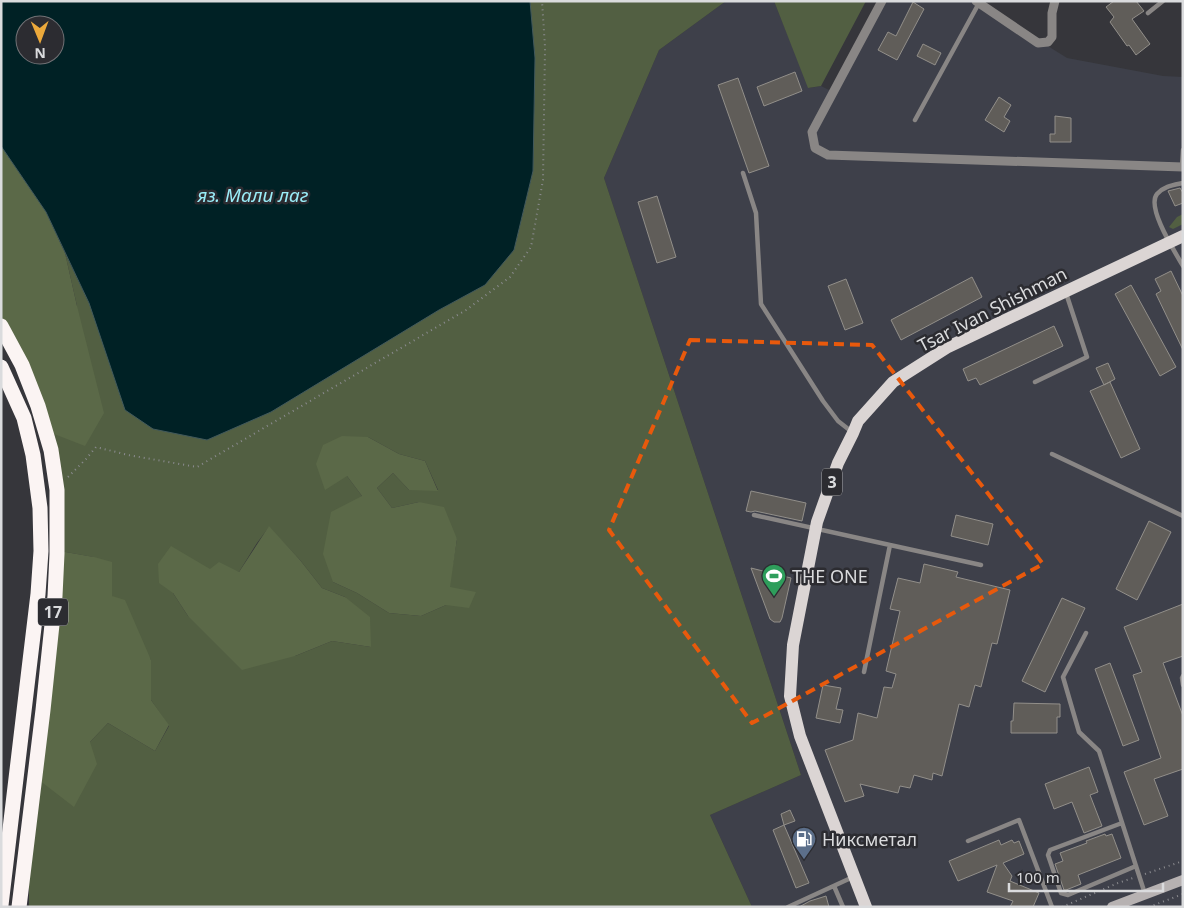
<svg xmlns="http://www.w3.org/2000/svg" width="1184" height="908" font-family="'Noto Sans',sans-serif">
<rect width="100%" height="100%" fill="#36363b"/>
<path fill="#3e404a" d="M726 1H774L809 88 821 86 833 92 882 1H976L1067 58 1163 76 1183 77V907H752L710 815 801 775 604 178 659 50Z"/>
<path fill="#525f42" fill-rule="evenodd" d="M530 1H726L659 50 604 178 801 775 710 815 752 907H29V862L39 780 90 742 108 723 155 751 169 726 151 700V660L112 596 93 557 60 551 49 432 77 306 65 253 89 303 439 310 484 285 514 250 533 171 535 58ZM368 437 399 454 425 461 438 490H409L393 473 377 488 392 508 419 502 457 539 446 605 421 616 389 613 357 593 333 582 362 496 347 476ZM269 527 300 560 322 588 345 597 371 647 332 641 295 656 188 616 173 593 210 569 239 572 257 543Z
M774 1H866L821 86 808 88Z
M1183 214V224L1173 229 1169 227 1177 217Z"/>
<path fill="#5b6948" d="M1 146 46 212 65 253 77 306 104 413 85 446 49 432 1 323Z
M342 436 368 437 399 454 425 461 438 491 409 490 393 473 377 488 392 508 419 502 444 507 457 539 450 587 476 592 469 608 446 605 421 616 389 613 357 593 333 582 323 554 331 512 362 496 347 476 325 490 316 464 323 445Z
M269 526 300 560 322 588 345 597 370 617 371 647 332 641 295 656 242 670 188 616 173 593 159 583 158 564 171 546 210 569 219 562 239 572Z
M60 551 94 557 112 562V596L125 600 151 660V700L169 725 155 751 108 723 90 742 97 764 74 807 39 780Z"/>
<path fill="#002125" stroke="#41595c" fill-rule="evenodd" d="M1 1H530L535 58 533 171 514 250 485 285 439 310 271 412 207 440 153 429 125 410 89 303 46 212 1 146ZM25 25H55V55H25Z"/>
<path fill="#605d59" stroke="#928f8a" d="M1114 1H1136L1144 11 1132 19 1150 44 1136 55 1129 45 1127 46 1110 22 1114 17 1106 7Z
M913 2 924 9 897 60 878 50 888 32 896 36Z
M923 44 941 53 935 65 917 56Z
M795 72 802 91 764 106 757 87Z
M738 78 769 166 749 173 718 85Z
M999 97 1011 105 1004 117 1010 121 1004 132 985 120Z
M1055 116 1071 118V142H1050V134H1055Z
M1180 188 1183 193V203L1175 206 1168 191Z
M657 196 676 257 657 263 638 202Z
M1171 271 1183 296V350L1156 294 1161 291 1155 279Z
M972 277 982 297 901 340 891 320Z
M846 279 863 323 845 330 828 286Z
M1131 285 1176 367 1160 376 1115 294Z
M1054 326 1063 346 980 385 976 378 968 381 963 369Z
M1108 363 1115 379 1104 385 1096 368Z
M1110 382 1140 449 1121 458 1090 391Z
M751 491 806 503 802 521 755 511 751 512 746 511Z
M956 515 993 524 988 545 951 536Z
M1149 521 1171 532 1137 600 1116 589Z
M924 564 958 572 956 577 1010 590 997 644 992 643 981 687 975 685 969 707 959 704 942 776 933 773 932 780 914 775 910 788 900 786 898 793 860 784 864 796 845 802 825 750 853 740 858 713 877 718 884 687 892 688 896 674 886 671 900 611 890 609 898 578 920 583Z
M751 568 791 578 782 618 780 622H774L770 619Z
M1062 598 1085 608 1045 692 1022 681Z
M1183 604V656L1163 663 1183 716V769L1154 779 1168 816 1144 825 1124 772 1161 758 1133 675 1142 672 1124 627Z
M1110 663 1139 740 1123 746 1095 669Z
M823 685 841 688 836 709 843 710 840 723 816 718Z
M1014 703 1060 704V717H1057V733H1011V721H1013Z
M1089 767 1098 792 1090 795 1102 826 1084 833 1072 802 1054 809 1045 784Z
M790 810 795 821 784 825 781 814Z
M784 825 809 883 796 888 773 830Z
M1105 834 1106 836 1112 834 1121 858 1078 875 1081 884 1066 890H1064L1055 864 1063 861 1060 853 1087 843 1086 841Z
M999 840 1001 845 1012 840 1014 843 1019 841 1024 854 1003 863 1012 876 1010 881 1039 893 1033 907H1010L1013 901 987 892 997 865 958 881 949 861Z
M826 896 829 907H799L810 901Z"/>
<g fill="none" stroke-linecap="round" stroke-linejoin="round">
<path stroke="#8c8c90" stroke-width="2" stroke-dasharray="1 4" stroke-linecap="butt" d="M68 477 86 459 96 447 128 455 197 467 466 310 510 277 531 247 543 180 545 47 542 1
M1145 874 1183 861
M1062 907 1118 883 1133 878
M1149 907 1183 894"/>
<path stroke="#898685" stroke-width="4.5" d="M1148 13 1163 1
M915 120 979 3
M1182 166 1183 150
M743 173 756 213 761 304 823 401 838 421 852 432
M1183 183C1174 185 1164 186 1157 194 1146 207 1175 252 1183 266
M1035 382 1087 357 1066 293
M1052 454 1183 516
M754 515 890 545 864 672
M890 545 981 565
M1086 633 1063 677 1079 732 1099 751 1145 894
M1183 676 1182 678 1183 685
M1122 823 1050 850 1048 855 1061 893 1068 895 1136 866
M968 841 1019 820 1052 907
M834 886 843 907
M788 907 853 877"/>
<path stroke="#898685" stroke-width="9" d="M882 1 812 132 815 148 828 155 1183 167
M976 1 1038 43 1048 42 1052 37V13L1055 1"/>
<path stroke="#b7b2b2" stroke-width="10" d="M1112 907 1183 880"/>
<path stroke="#dbd5d4" stroke-width="12" d="M866 907 800 736 790 696 793 645 817 522 838 463 853 433 858 421 893 382 948 347 1183 236"/>
<path stroke="#fbf4f3" stroke-width="15" d="M1 326 22 365 38 406 51 450 57 490V554L55 596 43 710 19 907
M1 367 24 418 33 455 40 508 41 551 38 594 29 669 1 905"/>
</g>
<path fill="none" stroke="#e8590c" stroke-width="4" stroke-dasharray="10 6" stroke-linejoin="round" d="M690 340 872 345 1043 564 752 723 609 530Z"/>
<defs>
<symbol id="stadium-pin" viewBox="-11 -11 22 30"><path d="M0 17L-7.5 6A9.5 9.5 0 1 1 7.5 6Z" fill="#2e9e5b" stroke="#2c2c31"/><path d="M0-5a6.5 5 0 1 0 0 10a6.5 5 0 1 0 0-10ZM-3.5-1.8h7v3.6h-7Z" fill="#fff"/></symbol>
<symbol id="fuel-pin" viewBox="-11 -11 22 30"><path d="M0 17L-7.5 6A9.5 9.5 0 1 1 7.5 6Z" fill="#5c6f8a" stroke="#2c2c31"/><path d="M-5.5-6h7V0h2V4h1.3V-2.5L3-4.5l.8-.8L6-3V5H2.5V1h-1V6h-7ZM-4.2-4.7v3.2H.2V-4.7Z" fill="#fff"/></symbol>
</defs>
<g fill-rule="evenodd">
<use href="#stadium-pin" x="760" y="562" width="28" height="38"/>
<use href="#fuel-pin" x="790" y="825" width="28" height="38"/>
</g>
<g text-anchor="middle" dominant-baseline="central" stroke-width="5" stroke-linejoin="round" paint-order="stroke">
<g fill="#2c2c31" stroke="#a6a6a9" stroke-width="1">
<rect x="822" y="468.5" width="20" height="27" rx="4"/>
<rect x="38" y="598.5" width="30" height="27" rx="4"/>
</g>
<g font-size="16" font-weight="bold" fill="#dadbdd">
<text x="832" y="482">3</text>
<text x="53" y="612">17</text>
</g>
<g font-size="18" fill="#dadbdd" stroke="#2c2c31">
<text transform="translate(992 309) rotate(-27)">Tsar Ivan Shishman</text>
</g>
<g font-size="18" fill="#dadbdd" stroke="#2c2c31" text-anchor="start">
<text x="792" y="576">THE ONE</text>
<text x="822" y="839">Никсметал</text>
</g>
<g font-size="19" font-style="italic" fill="#9aecf7" stroke="#2c2c31">
<text x="253" y="195">яз. Мали лаг</text>
</g>
</g>
<rect width="1184" height="908" fill="none" stroke="#dadbdd" stroke-width="5"/>
<g transform="translate(40 40) rotate(179)"><circle r="24" fill="#2c2c31" stroke="#727276"/>
<path d="M0-4L9 19L0 12L-9 19Z" fill="#eca93b"/>
<text y="-8" font-size="14" font-weight="bold" text-anchor="middle" fill="#dadbdd">N</text>
</g>
<path d="M1009 883v8h154v-8" fill="none" stroke="#dadbdd" stroke-width="2.5"/>
<text x="1016" y="883" font-size="15" fill="#dadbdd" stroke="#2c2c31" stroke-width="4" paint-order="stroke">100 m</text>
</svg>
